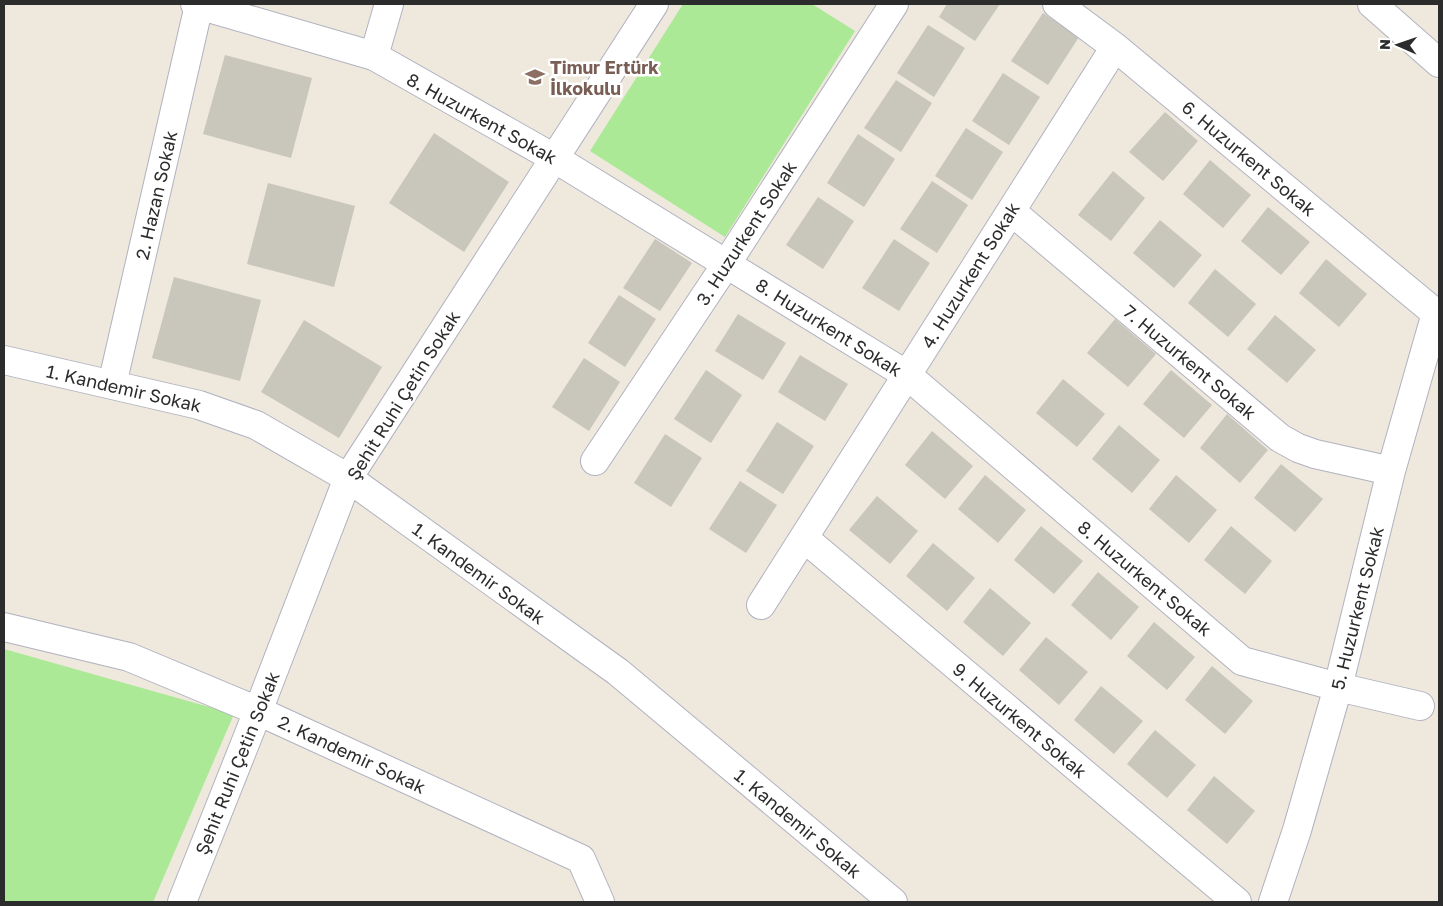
<svg xmlns="http://www.w3.org/2000/svg" width="1443" height="906" font-family="'Golos Text',sans-serif">
<rect width="100%" height="100%" fill="#eee8dd"/>
<path fill="#abe996" d="M683 4H812L855 31 725 237 590 151Z
M4 649 234 714 153 902H4Z"/>
<path fill="#c9c6bb" d="M947 4H1000L975 41 939 17Z
M1043 13 1079 37 1048 85 1011 61Z
M928 25 965 48 934 97 897 73Z
M225 55 312 78 291 158 203 134Z
M1003 73 1040 97 1009 145 972 121Z
M896 80 932 103 901 152 864 128Z
M1165 112 1198 141 1163 181 1129 152Z
M966 128 1003 152 972 200 935 176Z
M434 133 509 182 464 252 389 203Z
M858 134 895 159 864 207 827 183Z
M1210 160 1251 195 1223 228 1183 194Z
M1113 171 1145 198 1111 241 1078 215Z
M932 181 968 205 937 253 900 229Z
M268 183 355 206 334 287 247 264Z
M818 197 854 221 823 269 786 245Z
M1268 207 1310 242 1281 275 1241 241Z
M1160 220 1202 255 1174 288 1133 253Z
M655 239 692 263 660 311 623 288Z
M894 239 930 263 899 311 862 288Z
M1326 259 1367 294 1339 327 1299 293Z
M1215 269 1256 304 1228 337 1188 303Z
M174 277 261 300 240 381 152 358Z
M619 295 656 319 625 367 588 343Z
M738 314 786 343 763 380 715 351Z
M1275 315 1316 350 1287 383 1247 349Z
M1115 319 1156 354 1128 387 1087 353Z
M304 320 382 367 339 438 261 392Z
M800 355 848 384 825 421 778 392Z
M584 358 620 382 589 431 552 407Z
M706 370 742 395 711 443 674 419Z
M1171 370 1212 405 1184 438 1143 404Z
M1063 379 1105 414 1077 447 1036 413Z
M1227 414 1268 450 1240 483 1200 448Z
M777 422 814 446 783 494 746 471Z
M1119 425 1160 460 1132 493 1092 459Z
M932 431 973 466 945 499 905 465Z
M665 434 702 458 671 507 634 483Z
M1281 464 1323 499 1295 532 1254 498Z
M985 475 1026 510 998 543 958 509Z
M1176 475 1217 510 1189 543 1149 509Z
M740 481 777 505 746 553 709 529Z
M877 496 918 531 890 564 849 530Z
M1041 526 1083 561 1054 594 1014 560Z
M1231 526 1272 561 1245 594 1204 560Z
M933 543 975 578 947 611 906 576Z
M1098 572 1139 607 1111 640 1071 605Z
M990 588 1031 623 1003 656 963 622Z
M1154 622 1195 657 1167 690 1127 656Z
M1046 637 1088 672 1059 705 1019 670Z
M1212 666 1253 701 1225 734 1185 700Z
M1101 686 1143 721 1114 754 1074 720Z
M1155 730 1196 765 1167 798 1127 764Z
M1214 776 1255 811 1227 844 1187 810Z"/>
<g fill="none" stroke-linecap="round" stroke-linejoin="round">
<defs>
<path id="minor" d="M195 4 374 56 554 158 907 375 1242 661 1338 687 1420 706
M1057 4 1115 47 1439 316
M1372 4 1439 63
M374 56 389 4
M1011 211 1280 438 1298 448 1315 454 1391 471
M4 360 199 405 256 425 348 478 618 672 893 902
M112 385 199 5
M595 461 727 263 894 4
M804 538 1237 902
M761 605 1115 47
M4 627 129 657 258 711 581 859 600 902
M182 902 258 711 348 478 654 4
M1273 902 1297 830 1338 687 1391 471 1436 313"/>
</defs>
<use href="#minor" stroke="#b1b2c0" stroke-width="30"/>
<use href="#minor" stroke="#fff" stroke-width="28"/>
</g>
<defs>
<symbol id="school-bare" viewBox="-9 -9 18 18"><path d="M0-5L7-2L0 1L-7-2ZM-4 1L0 2.5L4 1V4Q0 6-4 4Z" fill="#8d6e63" stroke="#fff" stroke-width="2.5" paint-order="stroke"/></symbol>
</defs>
<g fill-rule="evenodd">
<use href="#school-bare" x="521" y="63" width="28" height="28"/>
</g>
<g text-anchor="middle" dominant-baseline="central" stroke-width="5" stroke-linejoin="round" paint-order="stroke">
<g font-size="18" font-weight="bold" fill="#785e54" stroke="#fff" text-anchor="start">
<text x="550" y="67">Timur Ertürk<tspan x="550" dy="21">İlkokulu</tspan></text>
</g>
<g font-size="18" fill="#2c2c2c" stroke="#fff">
<text transform="translate(482 118) rotate(29)">8. Huzurkent Sokak</text>
<text transform="translate(1249 158) rotate(40)">6. Huzurkent Sokak</text>
<text transform="translate(156 195) rotate(-77)">2. Hazan Sokak</text>
<text transform="translate(746 233) rotate(-57)">3. Huzurkent Sokak</text>
<text transform="translate(970 275) rotate(-58)">4. Huzurkent Sokak</text>
<text transform="translate(829 327) rotate(32)">8. Huzurkent Sokak</text>
<text transform="translate(1190 362) rotate(40)">7. Huzurkent Sokak</text>
<text transform="translate(124 388) rotate(13)">1. Kandemir Sokak</text>
<text transform="translate(403 395) rotate(-58)">Şehit Ruhi Çetin Sokak</text>
<text transform="translate(479 573) rotate(36)">1. Kandemir Sokak</text>
<text transform="translate(1145 578) rotate(40)">8. Huzurkent Sokak</text>
<text transform="translate(1357 608) rotate(-76)">5. Huzurkent Sokak</text>
<text transform="translate(1020 720) rotate(40)">9. Huzurkent Sokak</text>
<text transform="translate(352 754) rotate(25)">2. Kandemir Sokak</text>
<text transform="translate(237 763) rotate(-68)">Şehit Ruhi Çetin Sokak</text>
<text transform="translate(798 823) rotate(40)">1. Kandemir Sokak</text>
</g>
</g>
<rect width="1443" height="906" fill="none" stroke="#2c2c2c" stroke-width="10"/>
<g transform="translate(1398 45) rotate(272)" stroke="#ffffff" stroke-width="4" paint-order="stroke">
<path d="M0-4L9 19L0 12L-9 19Z" fill="#2c2c2c"/>
<text y="-8" font-size="14" font-weight="bold" text-anchor="middle" fill="#2c2c2c">N</text>
</g>
</svg>
